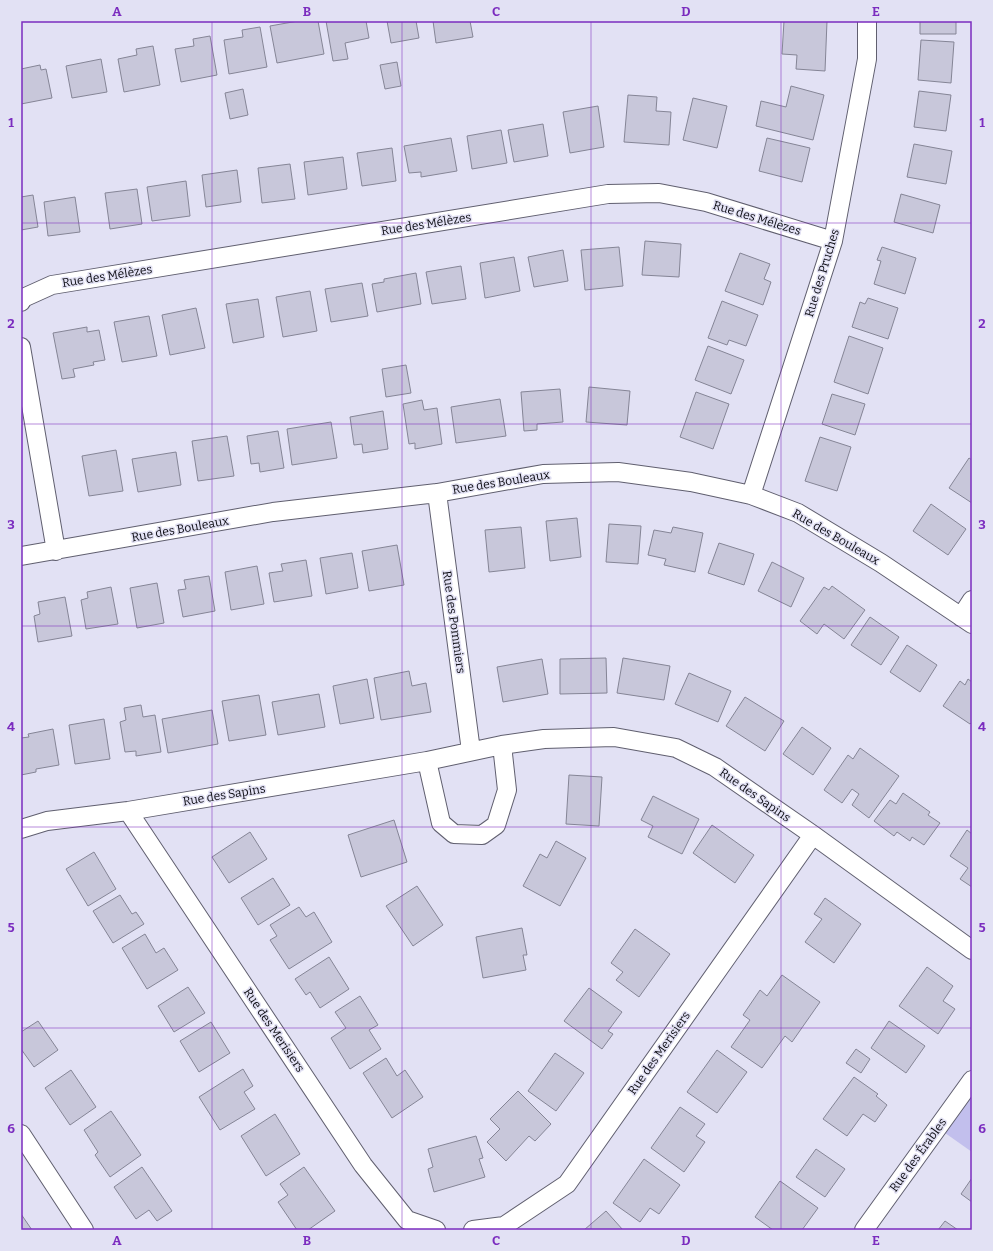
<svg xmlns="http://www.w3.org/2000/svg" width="993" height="1251" font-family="Bitter,serif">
<rect width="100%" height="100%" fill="#e2e1f4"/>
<path fill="#c2bfed" d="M972 1080V1152L938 1128Z"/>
<path fill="#c8c7da" stroke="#858596" d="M298 21H318L324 54 277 63 270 26Z
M326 21H366L369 38 345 43 348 59 333 61Z
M387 21H416L419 38 391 43Z
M433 21H470L473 37 436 43Z
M784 21H827L825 71 796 69 797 55 782 54Z
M920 21H956V34H920Z
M260 27 267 67 229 74 224 40 243 37 242 30Z
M210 36 217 75 181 82 175 49 194 46 193 39Z
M921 40 954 42 951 83 918 80Z
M153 46 160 85 124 92 118 59 137 55 136 49Z
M101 59 107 92 72 98 66 66Z
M397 62 401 86 385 89 380 65Z
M40 65 41 70 46 69 52 98 21 104V69Z
M791 86 824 95 813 140 756 126 761 101 786 107Z
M243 89 248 115 230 119 225 93Z
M919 91 951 95 946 131 914 127Z
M628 95 657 97 656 111 671 112 669 145 624 142Z
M693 98 727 106 717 148 683 140Z
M598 106 604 147 570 153 563 112Z
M543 124 548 156 514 162 508 130Z
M501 130 507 163 472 169 467 136Z
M451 138 457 171 421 177V172L409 173 404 146Z
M767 138 810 148 802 182 759 171Z
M914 144 952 151 946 184 907 177Z
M392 148 396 181 362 186 357 153Z
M343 157 347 189 308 195 304 162Z
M290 164 295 199 262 203 258 168Z
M237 170 241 202 206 207 202 175Z
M186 181 190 216 152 221 147 187Z
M137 189 142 224 110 229 105 193Z
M901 194 940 205 933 233 894 222Z
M33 195 38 227 21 230V197Z
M75 197 80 232 48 236 44 202Z
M645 241 681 244 679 277 642 275Z
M619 247 623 286 585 290 581 250Z
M882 247 916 258 905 294 874 284 881 261 877 260Z
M563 250 568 281 534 287 528 257Z
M740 253 770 264 764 279 771 282 763 305 725 291Z
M514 257 520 291 485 298 480 263Z
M461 266 466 299 432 304 426 272Z
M416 273 421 304 377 312 372 284 384 282V279Z
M362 283 368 316 331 322 325 289Z
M310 291 317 331 283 337 276 297Z
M868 298 898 308 888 339 852 327 860 302 865 304Z
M258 299 264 337 233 343 226 304Z
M722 301 758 315 746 346 729 340 727 345 708 338Z
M196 308 205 348 170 355 162 315Z
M149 316 157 356 122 362 114 322Z
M87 327V332L99 330 105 360 93 362 94 365 73 369 75 377 62 379 53 333Z
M849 336 883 348 868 394 834 382Z
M708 346 744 360 731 394 695 380Z
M406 365 411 393 386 397 382 369Z
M589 387 630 391 627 425 586 422Z
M560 389 563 422 537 424V430L524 431 521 392Z
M696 392 729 404 713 449 680 437Z
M832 394 865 404 855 435 822 424Z
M500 399 506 436 456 443 451 407Z
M422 400 424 410 437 408 442 444 415 449V443L409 444 403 404Z
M383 411 388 449 363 453 362 444 354 445 350 417Z
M331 422 337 458 292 465 287 429Z
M278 431 284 468 260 472 259 463 251 464 247 436Z
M227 436 234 476 198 481 192 441Z
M820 437 851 447 837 491 805 481Z
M116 450 123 491 89 496 82 456Z
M176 452 181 485 138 492 132 459Z
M969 458 972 460V503L949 488Z
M931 504 966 529 948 555 913 531Z
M577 518 581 557 550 561 546 521Z
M609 524 641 526 638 564 606 562Z
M521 527 525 568 489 572 485 530Z
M673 527 703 533 695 572 664 565 666 559 648 555 654 530 671 533Z
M719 543 754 554 744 585 708 573Z
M397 545 404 585 369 591 362 551Z
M352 553 358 588 326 594 320 558Z
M306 560 312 596 274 602 269 573 283 571 281 564Z
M772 562 804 578 791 607 758 591Z
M257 566 264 604 231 610 225 572Z
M209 576 215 611 183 617 178 590 186 589 184 580Z
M157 583 164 623 137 628 130 588Z
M832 586 865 610 844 639 824 624 817 634 800 621 824 587 829 590Z
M111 587 118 624 86 629 81 600 88 598 87 592Z
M65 597 72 636 38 642 34 616 40 614 38 602Z
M870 617 899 637 881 665 851 645Z
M907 645 937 665 920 692 890 672Z
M606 658 607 693 560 694V659Z
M623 658 670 666 664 700 617 693Z
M542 659 548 694 503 702 497 667Z
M409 671 412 686 426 683 431 712 381 720 374 678Z
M689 673 731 691 718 722 675 704Z
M367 679 374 718 340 724 333 686Z
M968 679 972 682V722L970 724 943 706 960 681 965 685Z
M319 694 325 727 278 735 272 702Z
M259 695 266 735 229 741 222 701Z
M745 697 784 721 765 751 726 726Z
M141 705 143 717 155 715 161 752 136 756V751L125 752 120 722 126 720 124 708Z
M212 710 218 744 168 753 162 719Z
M104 719 110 759 75 764 69 725Z
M802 727 831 748 813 775 783 754Z
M53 729 59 765 36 769V772L21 775V738L29 737 28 734Z
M860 748 899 776 869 818 852 805 859 794 852 789 842 803 824 790 848 755 853 759Z
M569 775 602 777 599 826 566 824Z
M903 793 930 812 928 815 940 823 924 845 912 837 910 841 897 832 894 836 874 821 890 800 896 804Z
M653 796 699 819 682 854 648 837 653 826 641 820Z
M394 820 407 862 361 877 348 835Z
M712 825 754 855 735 883 693 853Z
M967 830 972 834V887L960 879 968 868 950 856Z
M250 832 267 859 229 883 212 857Z
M556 841 586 858 560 906 523 886 540 854 547 858Z
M94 852 116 889 88 906 66 869Z
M273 878 290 905 258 925 241 898Z
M417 886 443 925 413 946 386 906Z
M120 895 132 914 136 912 144 924 113 943 93 911Z
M825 898 861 924 834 963 805 942 822 919 814 914Z
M299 907 306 917 314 912 332 942 289 969 270 940 277 936 270 925Z
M522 928 527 955H523L526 970 483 978 476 937Z
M635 929 670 954 639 997 616 980 623 972 611 963Z
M145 934 156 953 164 948 178 970 147 989 122 948Z
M329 957 349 989 320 1008 310 992 306 995 295 979Z
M927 967 953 986 943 1001 955 1009 938 1034 899 1006Z
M782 975 820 1002 792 1042 785 1036 762 1068 731 1047 750 1020 743 1015 760 990 767 996Z
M188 987 205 1013 174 1032 158 1006Z
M589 988 622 1012 608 1031 613 1034 602 1049 564 1021Z
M360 996 378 1025 369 1030 381 1049 350 1069 331 1038 346 1028 335 1012Z
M38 1021 58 1050 34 1067 21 1049V1032Z
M889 1021 925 1046 906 1073 871 1048Z
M211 1022 230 1053 199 1072 180 1041Z
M856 1049 870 1059 861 1073 846 1063Z
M717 1050 747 1072 717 1113 687 1092Z
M555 1053 584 1073 556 1111 528 1091Z
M386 1058 397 1076 405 1070 423 1097 392 1118 363 1073Z
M243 1069 253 1086 244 1092 255 1109 220 1130 199 1097Z
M71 1070 96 1107 70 1125 45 1088Z
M854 1077 878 1094 876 1096 887 1105 875 1122 863 1114 847 1136 823 1119Z
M518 1091 551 1124 535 1141 529 1136 506 1161 487 1142 500 1129 490 1119Z
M680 1107 705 1124 696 1136 705 1142 684 1172 651 1148Z
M111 1111 141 1155 110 1177 95 1155 98 1152 84 1130Z
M275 1114 300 1154 266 1176 241 1136Z
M476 1136 483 1158 479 1159 485 1177 434 1192 428 1169 433 1167 428 1149Z
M816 1149 845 1169 825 1197 796 1177Z
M644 1159 680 1185 659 1214 650 1208 640 1222 613 1203Z
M142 1167 172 1211 157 1221 149 1210 136 1219 114 1187Z
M304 1167 335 1211 308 1230H297L278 1202 288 1195 280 1184Z
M972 1178V1202L961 1194Z
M780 1181 818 1208 802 1230H773L755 1217Z
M606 1211 623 1230H584Z
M21 1214 32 1230H21Z
M945 1221 958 1230H938Z"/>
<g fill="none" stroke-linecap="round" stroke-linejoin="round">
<defs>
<path id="street" d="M21 302V299L52 285 608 194 659 193 706 202 833 241
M21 347 56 551
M437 493 471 751
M751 495 833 241 867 59V21
M21 556 273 512 437 493 543 474 618 472 691 482 751 495 798 513 881 563 972 624
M961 617 972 600
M427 761 441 823 454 834 482 835 496 825 507 790 502 745
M128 811 363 1165 407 1220 436 1230
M21 829 47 821 128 811 427 761 502 745 544 739 614 737 676 748 715 767 813 835 972 950
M21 1134 84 1230
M473 1230 504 1226 567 1184 813 835
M864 1230 972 1080"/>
</defs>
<use href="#street" stroke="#605f6f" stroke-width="20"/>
<use href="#street" stroke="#fff" stroke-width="18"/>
</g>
<path fill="none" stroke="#7b2cbf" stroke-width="1" stroke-opacity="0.55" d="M212 21V1230M402 21V1230M591 21V1230M781 21V1230M21 223H972M21 424H972M21 626H972M21 827H972M21 1028H972"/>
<g text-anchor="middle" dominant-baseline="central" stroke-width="3" stroke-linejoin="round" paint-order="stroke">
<g font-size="12" fill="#0c0c12" stroke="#e2e1f4">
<text transform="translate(757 218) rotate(17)">Rue des Mélèzes</text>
<text transform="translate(426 224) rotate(-9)">Rue des Mélèzes</text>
<text transform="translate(822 273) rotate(-73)">Rue des Pruches</text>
<text transform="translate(107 276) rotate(-9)">Rue des Mélèzes</text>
<text transform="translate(501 482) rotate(-9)">Rue des Bouleaux</text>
<text transform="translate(180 529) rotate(-10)">Rue des Bouleaux</text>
<text transform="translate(836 537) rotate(30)">Rue des Bouleaux</text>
<text transform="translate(454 622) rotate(82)">Rue des Pommiers</text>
<text transform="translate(224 795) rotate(-9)">Rue des Sapins</text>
<text transform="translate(755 795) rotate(35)">Rue des Sapins</text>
<text transform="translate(274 1030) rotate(56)">Rue des Merisiers</text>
<text transform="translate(659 1053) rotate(-55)">Rue des Merisiers</text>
<text transform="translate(918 1155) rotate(-54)">Rue des Érables</text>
</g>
</g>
<rect width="993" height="1251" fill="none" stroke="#e2e1f4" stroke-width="44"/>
<rect x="22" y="22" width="949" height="1207" fill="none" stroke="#7b2cbf" stroke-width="1.5"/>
<g font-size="13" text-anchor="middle" font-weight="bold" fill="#7b2cbf">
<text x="117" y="16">A</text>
<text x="307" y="16">B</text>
<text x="496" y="16">C</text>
<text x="686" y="16">D</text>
<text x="876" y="16">E</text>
<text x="11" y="127">1</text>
<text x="982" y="127">1</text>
<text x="11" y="328">2</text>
<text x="982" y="328">2</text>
<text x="11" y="529">3</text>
<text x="982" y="529">3</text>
<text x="11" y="731">4</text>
<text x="982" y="731">4</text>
<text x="11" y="932">5</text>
<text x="982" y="932">5</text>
<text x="11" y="1133">6</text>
<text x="982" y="1133">6</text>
<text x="117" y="1245">A</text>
<text x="307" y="1245">B</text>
<text x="496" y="1245">C</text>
<text x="686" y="1245">D</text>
<text x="876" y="1245">E</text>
</g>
</svg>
